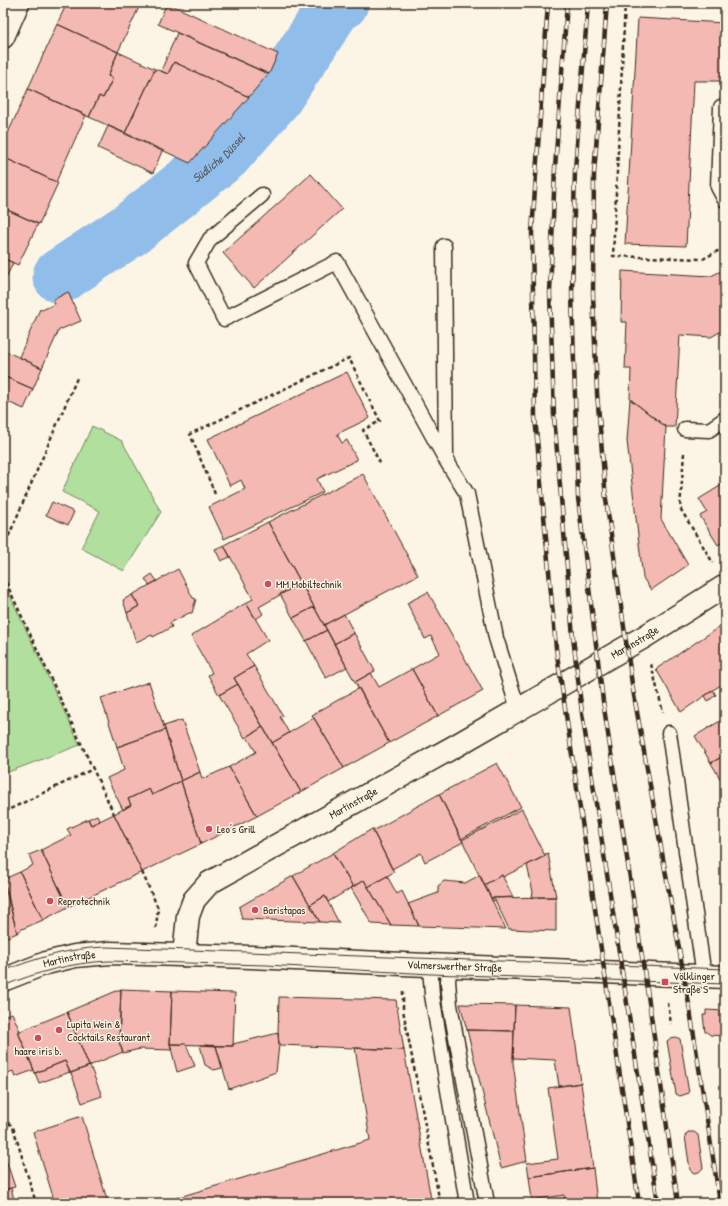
<svg xmlns="http://www.w3.org/2000/svg" width="728" height="1206" font-family="'Patrick Hand',sans-serif">
<rect width="100%" height="100%" fill="#fcf5e5"/>
<filter id="ink" filterUnits="userSpaceOnUse"><feTurbulence type="fractalNoise" baseFrequency=".025" numOctaves="2"/><feDisplacementMap in="SourceGraphic" scale="8" xChannelSelector="R" yChannelSelector="G"/><feConvolveMatrix kernelMatrix="1 2 1 2 8 2 1 2 1" color-interpolation-filters="sRGB"/></filter>
<g filter="url(#ink)">
<path fill="#b0df9e" stroke="#76845e" d="M92 426 122 441 161 512 124 571 81 548 100 511 62 492Z
M7 589 80 745 3 774V597Z"/>
<g fill="none" stroke-linecap="round" stroke-linejoin="round">
<path stroke="#90bdea" stroke-width="55" id="s1" d="M60 276 131 229 225 154 276 96 335 6 341 3"/>
</g>
<path fill="#f4b9b3" stroke="#3b2a1e" d="M67 3H141L118 52 57 24Z
M167 3 278 54 269 74 158 24Z
M638 18 725 23V81H694L686 246 625 244Z
M57 24 118 52 108 76 113 78 103 98 99 96 89 117 28 89Z
M177 33 268 74 249 97 174 62 168 74 161 71Z
M118 52 155 69 125 133 89 117 99 96 103 98 113 78 108 76Z
M174 62 249 97 190 163 125 133 155 69 168 74Z
M28 89 86 115 56 182 3 157V144Z
M108 126 162 151 153 173 98 148Z
M3 157 58 183 39 224 3 208Z
M311 174 342 209 254 288 223 253Z
M3 208 38 224 18 265 3 258Z
M3 258 13 263 3 284Z
M725 269V329L711 337 680 335 675 427H666L630 399 631 369H625L627 322H621L622 271 711 276Z
M68 292 81 321 59 330 42 368 19 357 40 309 42 310 55 304 53 300Z
M3 350 42 368 33 389 3 376Z
M347 372 370 418 337 434 342 443 347 440 357 460 317 479 323 492 224 539 209 507 245 489 241 480 230 486 208 439Z
M3 376 33 389 24 409 3 400Z
M630 399 666 427 661 519 688 565 651 590 643 578 627 441Z
M363 474 418 575 324 625 268 522Z
M725 483V541L718 545 700 516 707 512 699 499Z
M52 502 74 512 68 525 46 515Z
M268 522 301 583 259 607 263 614 256 619 246 603 253 599 224 545Z
M224 545 230 557 221 561 215 549Z
M178 569 193 598 196 599 192 613H189L170 623 172 627 153 637 152 635 136 642 127 613 139 606 132 595Z
M152 574 157 581 149 585 145 579Z
M301 583 314 607 293 618 280 594Z
M428 592 483 691 438 716 412 669 440 653 431 636 425 639 407 603Z
M132 595 139 606 127 613 123 600Z
M246 603 268 640 246 654 254 666 234 678 238 684 219 695 208 675 212 673 191 636Z
M314 607 327 630 306 641 293 618Z
M344 614 354 633 334 644 324 625Z
M725 623V682L681 712 656 669Z
M327 630 347 667 326 678 306 641Z
M354 633 375 671 355 682 334 644Z
M254 666 283 716 280 717 289 733 272 743 234 678Z
M412 669 438 716 389 743 355 682 371 673 379 687Z
M149 682 165 730 117 747 101 698Z
M238 684 263 727 245 738 219 695Z
M359 688 389 743 344 768 312 715Z
M713 690 716 695 708 701 705 696Z
M314 718 344 768 301 792 272 743Z
M725 718V755L711 763 695 736Z
M182 720 200 772 181 781 164 726Z
M263 727 301 792 257 816 229 767 256 752 247 737Z
M165 730 181 781 152 795 149 789 128 799 131 805 123 810 107 778 124 770 117 747Z
M725 755V787L711 763Z
M497 763 521 807 461 839 439 794Z
M229 767 257 816 201 844 181 781 200 772 202 779Z
M181 781 201 844 142 872 114 814 131 805 128 799 149 789 152 795Z
M439 794 463 842 425 862 421 853 392 869 373 831Z
M522 809 545 856 503 877 502 875 484 885 462 840Z
M114 814 142 872 68 907 41 850 71 835 67 829 88 819 91 825Z
M97 815 100 821 91 825 88 819Z
M372 829 394 872 368 887 364 880 353 887 333 853Z
M41 850 68 907 43 920 20 872 33 865 29 855Z
M333 853 353 887 328 902 325 896 310 905 293 876Z
M548 853 556 897H532L533 892 527 865 545 856V854Z
M20 872 43 920 22 929 17 933 4 879Z
M480 875 506 929 419 926 408 904 438 893V886L444 881 465 883Z
M502 875 513 897 491 898 484 885Z
M293 876 320 922 242 919 239 907Z
M387 876 397 894 402 891 419 926 391 925 368 887Z
M3 879 17 933 3 939Z
M364 880 368 887 391 925 372 924 351 888Z
M325 896 328 902 339 923 320 922 310 905Z
M556 897V931L509 929 495 900 492 901 491 898Z
M121 989 119 1042 123 1052 89 1066 67 1012Z
M121 989 172 991 170 1044 172 1050 140 1049 123 1053 119 1042Z
M172 991 235 993 233 1046 170 1044Z
M279 997 396 1000 404 1050 279 1045 278 1033Z
M460 1004 515 1005 514 1031 467 1030Z
M515 1005 571 1007 581 1083 559 1086 555 1060 513 1058Z
M706 1010 725 1011V1036L710 1035 707 1032H705L703 1015H706Z
M67 1012 89 1066 70 1073 65 1061 35 1073 18 1032Z
M12 1013 20 1031 18 1032 34 1070 15 1077 13 1071 3 1075V1016Z
M467 1030 514 1031 513 1063 527 1161 501 1168Z
M278 1033 279 1045 276 1072 229 1089 216 1046H233V1044Z
M676 1037 680 1039 689 1093 680 1096 676 1094 667 1041 671 1038Z
M170 1044H186L195 1066 177 1072Z
M200 1045 216 1046 222 1068 214 1070 205 1065Z
M355 1048 404 1050 431 1199 417 1203H159L370 1140Z
M65 1061 70 1072 39 1083 35 1073Z
M90 1066 102 1096 82 1103 71 1073Z
M581 1083 593 1168 529 1177 527 1163 558 1159 548 1088Z
M721 1115H725V1128H723Z
M82 1116 108 1203H55L33 1132Z
M688 1132H694L698 1135 703 1168 699 1172 694 1173 690 1170 685 1136Z
M3 1151 15 1187 3 1190Z
M593 1168 597 1203H565L564 1195 532 1200 529 1177Z
M11 1188 15 1203H3V1190Z"/>
<g fill="none" stroke-linecap="round" stroke-linejoin="round">
<defs>
<path id="lane" d="M721 107 718 187 725 200
M262 195 210 239 196 263 224 319 337 262 446 460 467 494 496 638 518 709
M444 246 446 458
M685 429 709 430 725 419
M669 733 704 976
M430 965 432 995 467 1203
M450 966 448 981 450 1005 487 1203"/>
<path id="street" d="M3 37 18 3"/>
<g id="secondary">
<path id="s2" d="M184 955 188 916 194 900 209 883 457 745 644 637 725 586"/>
<path id="s3" d="M3 980 46 963 75 956 110 953 251 957 403 964 725 977"/>
</g>
</defs>
<use href="#lane" stroke="#3b2a1e" stroke-width="17"/>
<use href="#street" stroke="#3b2a1e" stroke-width="25"/>
<use href="#secondary" stroke="#3b2a1e" stroke-width="25"/>
<path stroke="#3b2a1e" stroke-width="2.5" stroke-dasharray="4 3" stroke-linecap="butt" d="M625 3 613 256 703 259 725 247
M648 3 725 4
M684 453 680 508 713 563
M215 494 190 434 349 358 380 421 363 430 381 465
M3 549 77 378
M3 576 114 814
M651 664 663 712
M4 812 93 769
M142 872 158 908 156 928
M403 991V1010L440 1203
M668 1003 671 1024
M3 1118 13 1127 36 1203"/>
<use href="#lane" stroke="#fcf5e5" stroke-width="14"/>
<use href="#street" stroke="#fcf5e5" stroke-width="22"/>
<use href="#secondary" stroke="#fcf5e5" stroke-width="22"/>
<path stroke="#3b2a1e" stroke-width="1" d="M3 971C37 958 70 948 106 947L725 969
M3 986C38 972 70 963 108 961L266 965 431 974 725 984"/>
<defs>
<path id="rail" d="M548 3 532 232 535 417 556 648 639 1203
M567 3 555 168 550 293 554 416 573 637 582 713 658 1203
M588 3 575 170 572 294 578 498 603 701 650 1009 678 1203
M607 3 594 174 593 294 597 393 606 499 632 684 690 1010 720 1203"/>
</defs>
<use href="#rail" stroke="#3b2a1e" stroke-width="4.5"/>
<use href="#rail" stroke="#fcf5e5" stroke-width="3" stroke-dasharray="9" stroke-linecap="butt"/>
</g>
</g>
<g fill="#d1495b" stroke="#fcf5e5" stroke-width="1.5">
<circle cx="268" cy="584" r="4"/>
<circle cx="209" cy="829" r="4"/>
<circle cx="50" cy="901" r="4"/>
<circle cx="255" cy="910" r="4"/>
<rect x="661" y="978" width="8" height="8" rx="2"/>
<circle cx="59" cy="1030" r="4"/>
<circle cx="38" cy="1038" r="4"/>
</g>
<g text-anchor="middle" dominant-baseline="central" stroke-width="3" stroke-linejoin="round" paint-order="stroke">
<g font-size="11" fill="#3b2a1e" stroke="#fcf5e5" text-anchor="start">
<text x="276" y="584">MM Mobiltechnik</text>
<text x="217" y="829">Leo's Grill</text>
<text x="58" y="901">Reprotechnik</text>
<text x="263" y="910">Baristapas</text>
<text x="673" y="976">Völklinger<tspan x="673" dy="13">Straße S</tspan></text>
<text x="67" y="1024">Lupita Wein &amp;<tspan x="67" dy="13">Cocktails Restaurant</tspan></text>
<text x="38" y="1051" text-anchor="middle">haare iris b.</text>
</g>
<g font-size="11" fill="#3b2a1e" stroke="#fcf5e5">
<text stroke="none"><textPath href="#s2" startOffset="568">Martinstraße</textPath></text>
<text stroke="none"><textPath href="#s2" startOffset="244">Martinstraße</textPath></text>
<text stroke="none"><textPath href="#s3" startOffset="70">Martinstraße</textPath></text>
<text stroke="none"><textPath href="#s3" startOffset="456">Volmerswerther Straße</textPath></text>
</g>
<g font-size="12" font-style="italic" fill="#54565b" stroke="#fcf5e5">
<text stroke="none"><textPath href="#s1" startOffset="198">Südliche Düssel</textPath></text>
</g>
</g>
<rect width="728" height="1206" fill="none" stroke="#fcf5e5" stroke-width="16"/>
<rect x="8" y="8" width="712" height="1190" fill="none" stroke="#3b2a1e" stroke-width="1.5" filter="url(#ink)"/>
</svg>
